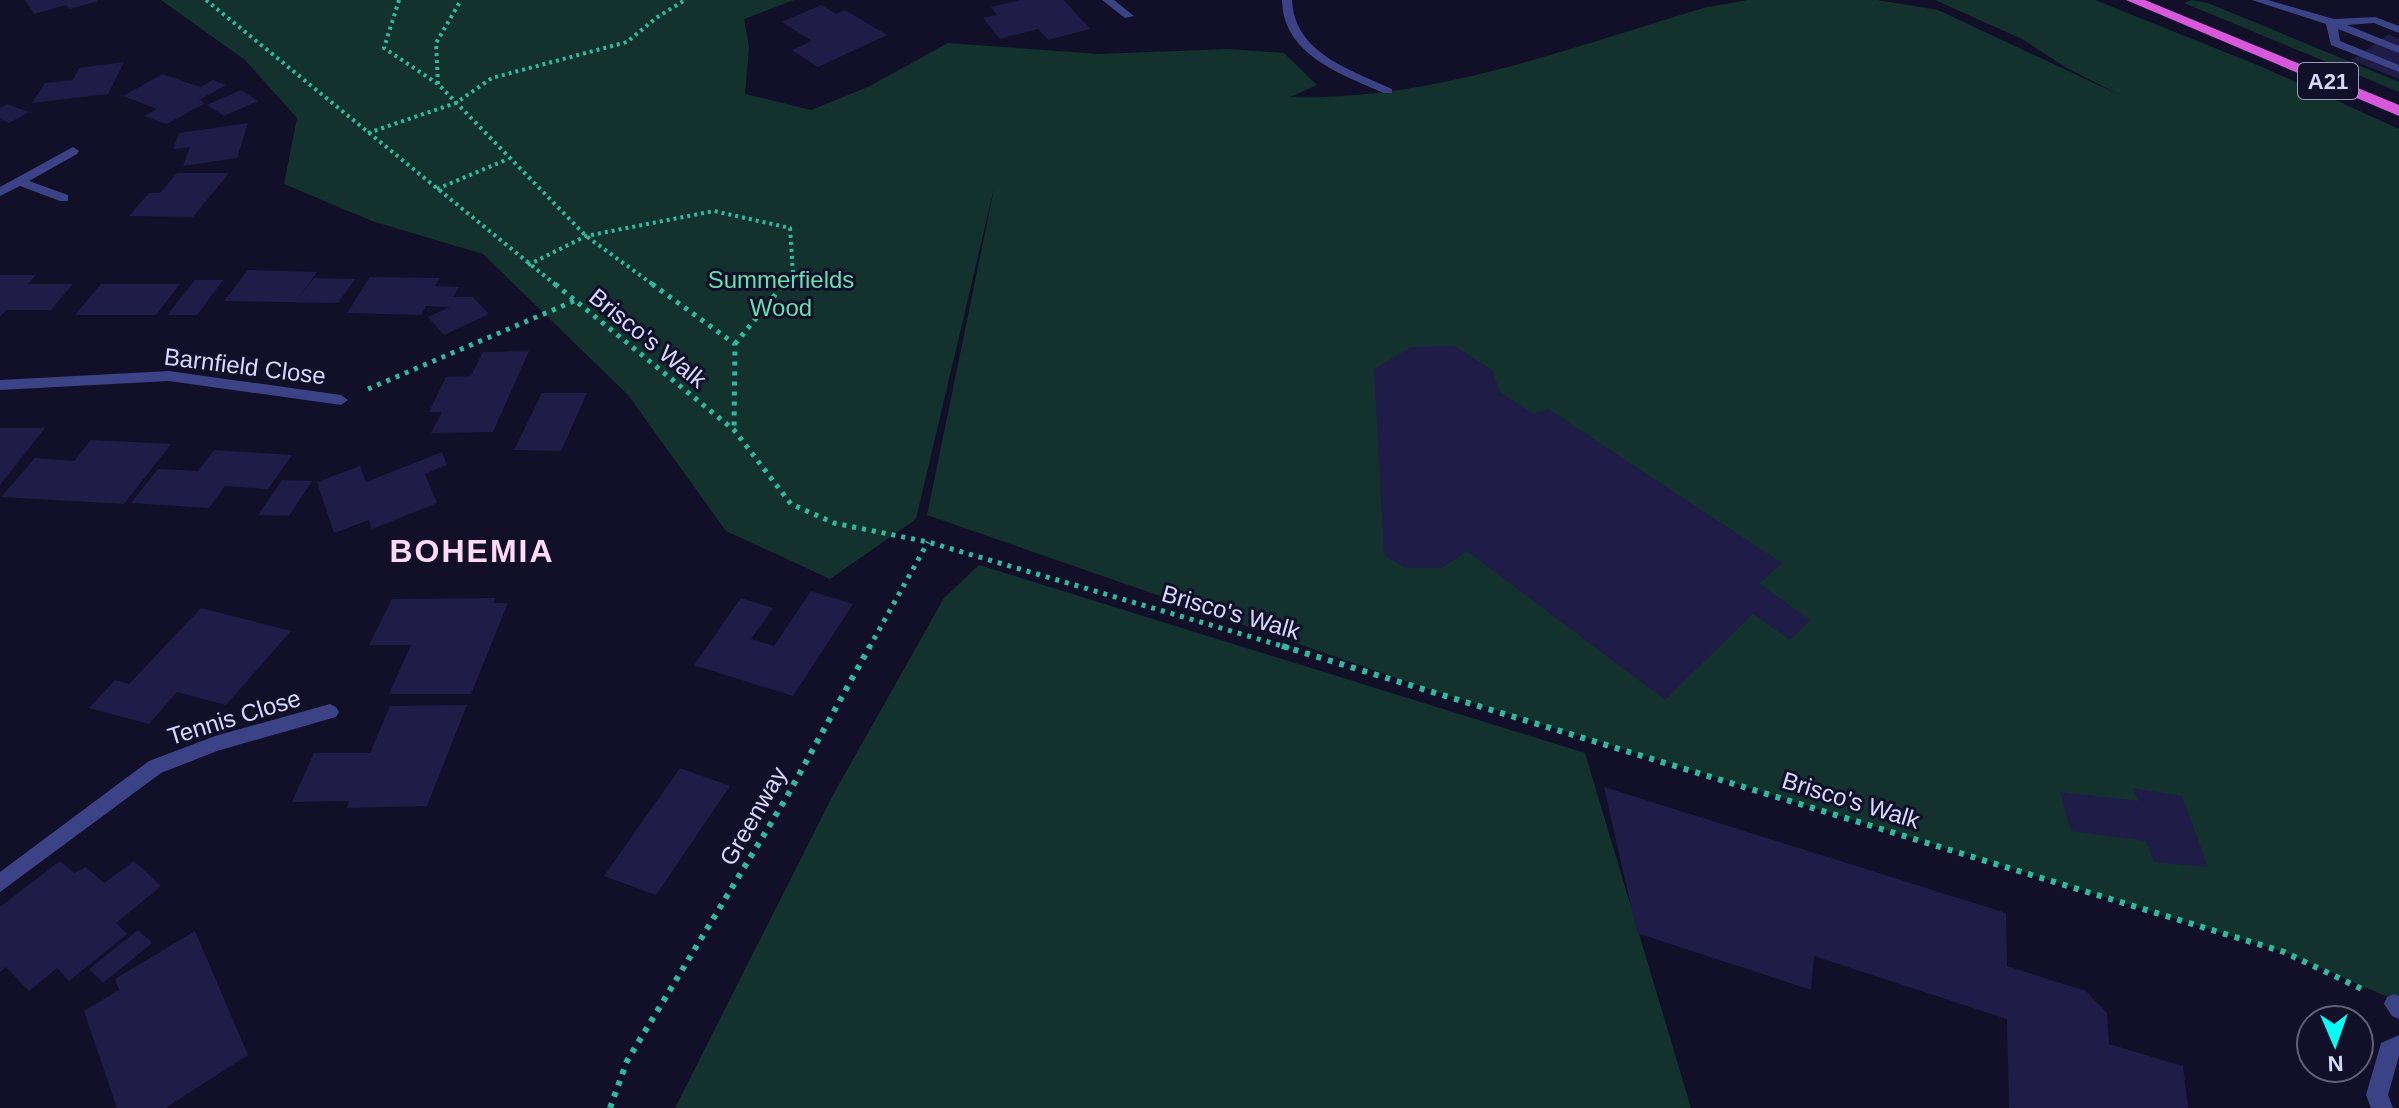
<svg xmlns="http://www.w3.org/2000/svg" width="2399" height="1108" font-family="Helvetica,sans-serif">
<rect width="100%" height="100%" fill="#111028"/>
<path fill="#13322d" d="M161 0H794L744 19 749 47 745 94 811 110 868 87 948 43 1099 54 1229 49 1284 53 1317 85 1290 97C1434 101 1571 47 1707 7L1748 0H1877L1938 10 2124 97 2065 67 2022 39 1935 0H2095L2262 67 2399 129V1002L2284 952 1437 692 927 515 995 184 916 519 830 579 726 531 628 395 483 254 372 221 284 184 297 118 245 60Z
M2192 0 2208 3 2399 82V92L2184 3Z
M979 565 1585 753 1691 1108H675L833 795 944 598Z"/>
<path fill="#1f1c48" d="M25 0H97L98 1 70 9 66 5 34 14Z
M1020 0H1064L1090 29 1048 40 1038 29 1000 39 983 18 997 15 991 7Z
M821 5 836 14 845 10 887 35 818 67 792 50 812 41 782 22Z
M2389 34 2399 39V79L2352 60Z
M124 62 108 94 32 103 45 83 73 80 79 68Z
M163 74 200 87 213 80 226 85 199 100 205 103 167 124 144 116 157 109 123 96Z
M241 90 258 101 224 116 207 105Z
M7 104 29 112 9 123 0 119V108Z
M248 123 237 158 183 166 190 147 173 149 179 133Z
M177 173H229L193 217 129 216 149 193H160Z
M248 270 317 272 298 299 314 278 355 279 338 303 224 301Z
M0 275H36L28 284H73L51 310H6L0 317Z
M370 277 440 278 435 286 459 287 453 297H473L489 314 444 335 428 317 450 307 426 306 421 315 347 313Z
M195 280H223L197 315H167Z
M101 284H180L156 315H75Z
M1455 346 1492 370 1500 392 1534 414 1548 409 1782 563 1759 584 1811 620 1790 640 1753 614 1665 700 1467 551 1442 568H1405L1384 555 1374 369 1411 347Z
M529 351 493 432 431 433 442 412H429L446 377 471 376 483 352Z
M542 393H587L561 451 514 450Z
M0 428H45L0 485Z
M91 440 171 444 124 504 1 497 35 458 74 461Z
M214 450 292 455 268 489 225 486 209 508 131 503 158 469 198 471Z
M442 452 447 465 425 474 437 503 372 529 369 520 334 533 317 482 360 466 366 482Z
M282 480 312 481 289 516 258 515Z
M811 591 853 604 793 696 694 665 741 598 773 608 751 639 774 646Z
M496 598 493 603H508L471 694H389L411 645H369L392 599Z
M201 608 291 631 226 705 177 692 149 724 89 708 115 680 129 684Z
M467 705 427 806 347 808 349 801 292 802 314 753H370L390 706Z
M680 768 730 786 656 895 604 876Z
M1604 787 2006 913 2007 966 2086 991 2107 1013 2109 1044 2183 1066 2188 1108H2009L2007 1019 1814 956 1811 990 1637 933Z
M2132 788 2182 796 2208 867 2154 862 2146 841 2071 831 2060 792 2139 801Z
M60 861 74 873 86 867 104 883 134 861 161 886 116 923 127 934 69 981 57 968 29 991 6 967 0 972V907Z
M138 930 152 943 103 983 89 969Z
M195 931 248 1055 165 1108H117L84 1011 119 990 115 979Z"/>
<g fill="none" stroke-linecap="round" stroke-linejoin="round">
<path stroke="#30b99f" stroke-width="4" stroke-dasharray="3 4" stroke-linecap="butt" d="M206 0 557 286
M399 0 384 48 438 84 586 236 655 286
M438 84 436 43 461 0
M368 133 456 103 492 78 627 42 656 18 685 0
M437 189 508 159
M528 265 586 236 714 211 790 228 793 273 782 286"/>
<path stroke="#30b99f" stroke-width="5" stroke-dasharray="4 6" stroke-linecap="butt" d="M555 284 734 430 791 504 834 523 928 542 1289 648
M652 284 735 344 734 430
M735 344 784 284
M368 389 574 301
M869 648 928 542"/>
<path stroke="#30b99f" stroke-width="6" stroke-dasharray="5 7" stroke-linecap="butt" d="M1282 646 2284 952 2364 990
M610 1108 627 1061 785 800 870 646"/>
<path fill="#3b4286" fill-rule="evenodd" d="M1282 0H1292C1294 53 1351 70 1392 89V93H1384C1341 74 1283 55 1282 0Z
M2252 0H2268L2334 19 2375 17 2399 26V33L2374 23 2347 25 2399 46V53L2338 29 2340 41 2399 65V72L2331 45 2326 24Z
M2399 1035V1056L2388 1095 2393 1108H2371L2366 1095 2381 1043Z"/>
<path fill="#3b4286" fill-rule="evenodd" d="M1102 0H1114L1134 16 1125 18Z
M73 147 79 151 77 154 29 181 68 195V201H60L20 186 0 196V187Z
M169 371 341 395 348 400 341 405 169 381 0 390V380Z
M330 704 336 707 339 712 336 717 217 751 161 773 0 892V872L149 761 215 736Z
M2394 994 2399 996V1019L2392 1016 2384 1004 2387 997Z"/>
<path fill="#d659dc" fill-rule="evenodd" d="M2126 0H2145L2399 105V116Z"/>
</g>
<g text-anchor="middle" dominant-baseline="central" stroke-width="6" stroke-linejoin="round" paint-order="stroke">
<rect fill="#111028" stroke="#9c9bbe" stroke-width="2" x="2298" y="63" width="60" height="36" rx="6"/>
<g font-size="22" font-weight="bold" fill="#d7d7ff">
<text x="2328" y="81">A21</text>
</g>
<g font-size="24" fill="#62e0b0" stroke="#111028">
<text x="781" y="279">Summerfields<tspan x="781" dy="28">Wood</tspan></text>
</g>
<g font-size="24" fill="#d7d7ff" stroke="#111028">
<text transform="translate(648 338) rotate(39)">Brisco's Walk</text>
<text transform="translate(245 366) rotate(7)">Barnfield Close</text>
<text transform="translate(1231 612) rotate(16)">Brisco's Walk</text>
<text transform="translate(234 717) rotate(-17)">Tennis Close</text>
<text transform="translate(1851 800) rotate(17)">Brisco's Walk</text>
<text transform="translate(753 816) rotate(-60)">Greenway</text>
</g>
<g font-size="32" font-weight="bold" letter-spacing="2" fill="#ffd9f6" stroke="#111028">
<text x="472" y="551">BOHEMIA</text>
</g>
</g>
<g transform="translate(2335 1044) rotate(178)"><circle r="38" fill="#111028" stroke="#60607e" stroke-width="2"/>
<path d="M0-6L14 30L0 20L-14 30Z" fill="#04fdf6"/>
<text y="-12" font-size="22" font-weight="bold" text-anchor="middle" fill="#d7d7ff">N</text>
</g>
</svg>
